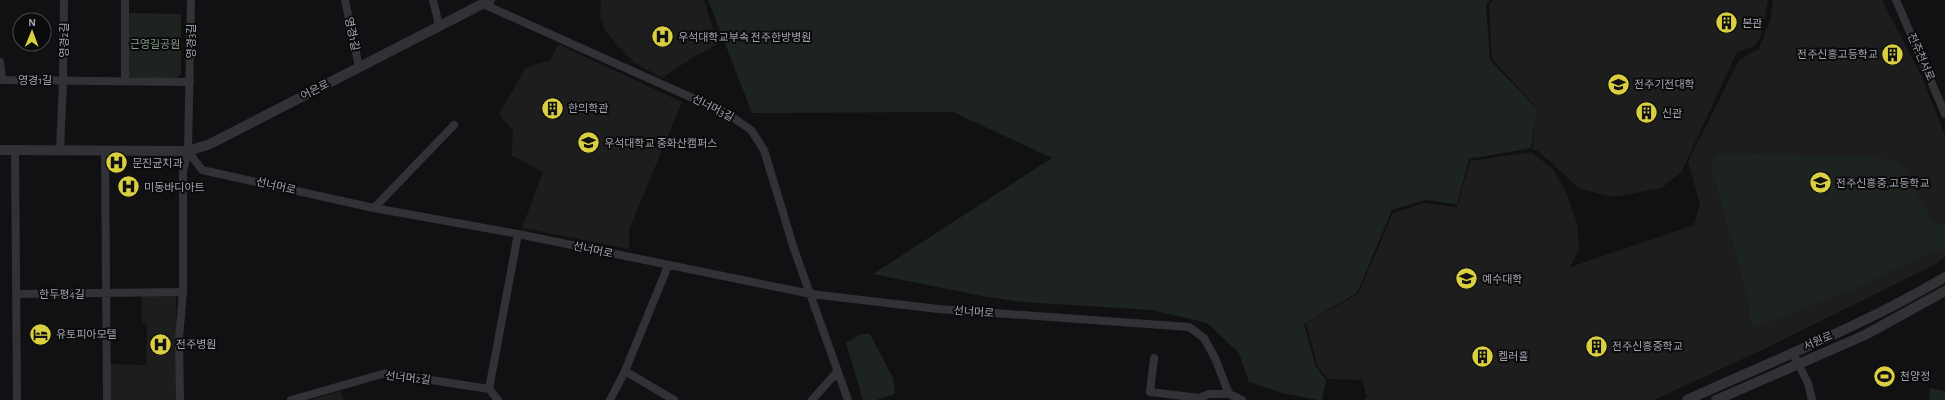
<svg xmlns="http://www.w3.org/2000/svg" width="1945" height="400" font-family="'Alegreya Sans','Noto Sans KR',sans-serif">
<rect width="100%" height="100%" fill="#111012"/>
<path fill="#1d1d1e" d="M601 0H704L718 44 692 58 662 78 635 63 616 44 605 30 600 17Z
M1492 0H1768L1760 38 1755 46 1737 52 1682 171 1662 188 1614 197 1580 189 1538 151 1532 149 1537 108 1492 59 1489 5Z
M1773 0H1882L1922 77 1945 135V257L1936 264 1762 350 1654 400H1363L1367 397 1362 380 1328 379 1318 367 1306 323 1358 294 1393 213 1424 203 1457 207 1470 161 1531 152 1552 168 1566 192 1577 223 1579 249 1570 267 1694 225 1700 204 1688 162 1739 60 1759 49 1770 20Z
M558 44 682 102 629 230V249L522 228 543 172 511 155 513 131 499 114 525 69 539 63 550 61Z
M141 293H176V400H107V364L146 365 147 325 142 324Z
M340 391 344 400H310Z"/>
<path fill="#1d2420" d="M708 0H1490L1486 4 1490 60 1537 109 1531 148 1469 159 1457 204 1425 200 1392 210 1357 293 1304 324 1316 367 1326 380 1322 400H1318L1282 393 1249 382 1239 353 1207 323 1151 310 1022 302 982 296 873 274 1052 158 953 112 752 113Z
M129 13 181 14V74L176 79 128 77Z
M1722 153 1873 157 1894 161 1905 169 1933 223 1945 224V250L1935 251 1853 289 1755 328 1751 319 1747 292 1712 170C1712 161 1713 155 1722 153Z
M861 334H870L893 378 895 394 876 400H863L846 343Z
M1930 388 1945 391V400H1929Z"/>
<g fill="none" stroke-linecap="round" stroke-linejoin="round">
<path stroke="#323236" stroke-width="8" d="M125 0V81
M345 0 359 67
M433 0 439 25
M1896 0 1945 114
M483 4 728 114 751 130 764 150 794 249 848 400
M0 62 2 80 190 82
M15 150 17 400
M60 150 63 80 64 0
M105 150 107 400
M188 151 202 170 374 208 518 234 811 294 938 309 1189 327 1204 338 1215 358 1229 394 1242 400
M374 208 454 125
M16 294 183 292
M1792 352 1808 383 1812 400
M1154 358 1150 392 1200 398
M625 371 674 400
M489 389 518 234
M180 400 179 338 183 292V171L188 151 191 0
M291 400 386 373 489 389 498 400
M610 400 625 371 668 266
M812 400 838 371
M1195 400 1209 394H1229"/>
<path stroke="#323236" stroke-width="10" d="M0 150 188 151 210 144 490 0
M1687 400C1774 360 1863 326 1945 277
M1716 400 1865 335 1945 291"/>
</g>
<defs>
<symbol id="building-disc" viewBox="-11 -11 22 22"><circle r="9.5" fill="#d9cf41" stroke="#0c0b0c"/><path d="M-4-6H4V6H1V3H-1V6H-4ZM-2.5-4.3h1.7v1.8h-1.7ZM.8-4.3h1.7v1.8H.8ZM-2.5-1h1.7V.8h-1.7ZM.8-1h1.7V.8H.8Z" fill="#111"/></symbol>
<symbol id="hospital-disc" viewBox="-11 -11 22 22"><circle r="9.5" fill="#d9cf41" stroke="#0c0b0c"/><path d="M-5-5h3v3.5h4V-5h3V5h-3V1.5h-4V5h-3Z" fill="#111"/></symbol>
<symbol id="university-disc" viewBox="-11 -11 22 22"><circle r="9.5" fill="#d9cf41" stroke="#0c0b0c"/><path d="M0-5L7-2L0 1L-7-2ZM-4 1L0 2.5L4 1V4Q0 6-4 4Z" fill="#111"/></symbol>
<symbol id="school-disc" viewBox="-11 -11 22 22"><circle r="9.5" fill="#d9cf41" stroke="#0c0b0c"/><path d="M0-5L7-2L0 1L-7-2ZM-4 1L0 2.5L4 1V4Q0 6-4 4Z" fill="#111"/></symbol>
<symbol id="hotel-disc" viewBox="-11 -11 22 22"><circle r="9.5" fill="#d9cf41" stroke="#0c0b0c"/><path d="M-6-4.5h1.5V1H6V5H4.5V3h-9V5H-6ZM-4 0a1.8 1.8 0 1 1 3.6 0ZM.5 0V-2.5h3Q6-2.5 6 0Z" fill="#111"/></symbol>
<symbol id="stadium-disc" viewBox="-11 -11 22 22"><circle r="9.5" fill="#d9cf41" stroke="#0c0b0c"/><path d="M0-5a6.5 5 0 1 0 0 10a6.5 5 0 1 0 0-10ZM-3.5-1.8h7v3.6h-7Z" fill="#111"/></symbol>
</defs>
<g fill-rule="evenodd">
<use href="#building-disc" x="1714" y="10" width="25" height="25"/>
<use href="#hospital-disc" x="650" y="24" width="25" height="25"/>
<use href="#building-disc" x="1880" y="42" width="25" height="25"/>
<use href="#university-disc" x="1606" y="72" width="25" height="25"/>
<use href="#building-disc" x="540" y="96" width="25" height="25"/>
<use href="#building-disc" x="1634" y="100" width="25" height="25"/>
<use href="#university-disc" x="576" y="130" width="25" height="25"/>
<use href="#hospital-disc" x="104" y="150" width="25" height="25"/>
<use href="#school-disc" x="1808" y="170" width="25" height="25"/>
<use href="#hospital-disc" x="116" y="174" width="25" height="25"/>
<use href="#university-disc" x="1454" y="266" width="25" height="25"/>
<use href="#hotel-disc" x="28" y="322" width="25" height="25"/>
<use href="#hospital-disc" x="148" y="332" width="25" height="25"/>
<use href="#building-disc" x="1584" y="334" width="25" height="25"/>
<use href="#building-disc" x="1470" y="344" width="25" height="25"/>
<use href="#stadium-disc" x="1872" y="364" width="25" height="25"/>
</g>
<g text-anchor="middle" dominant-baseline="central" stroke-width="4" stroke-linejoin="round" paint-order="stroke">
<g font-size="11" fill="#a3a4b1" stroke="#0c0b0c" text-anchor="start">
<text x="1742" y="23">본관</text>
<text x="678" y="37">우석대학교부속 전주한방병원</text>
<text x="1878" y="54" text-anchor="end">전주신흥고등학교</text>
<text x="1634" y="84">전주기전대학</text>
<text x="568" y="108">한의학관</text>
<text x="1662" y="113">신관</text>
<text x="604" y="143">우석대학교 중화산캠퍼스</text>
<text x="132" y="163">문진균치과</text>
<text x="1836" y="183">전주신흥중,고등학교</text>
<text x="144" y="187">미동바디아트</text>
<text x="1482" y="279">예수대학</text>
<text x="56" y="334">유토피아모텔</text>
<text x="176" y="344">전주병원</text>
<text x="1612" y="346">전주신흥중학교</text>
<text x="1498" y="356">켈러홀</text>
<text x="1900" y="376">천양정</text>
</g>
<g font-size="11" fill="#a3a4b1" stroke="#0c0b0c">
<text transform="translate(352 34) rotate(78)">영경1길</text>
<text transform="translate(64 40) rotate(-90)">영경2길</text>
<text transform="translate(191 41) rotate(-90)">영경3길</text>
<text transform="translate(1921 57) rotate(66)">전주천서로</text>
<text x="35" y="80">영경1길</text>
<text transform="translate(315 90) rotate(-27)">어은로</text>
<text transform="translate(713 108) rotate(27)">선너머3길</text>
<text transform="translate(276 186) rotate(13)">선너머로</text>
<text transform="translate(593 250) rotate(12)">선너머로</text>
<text x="62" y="294">한두평4길</text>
<text transform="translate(974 312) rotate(4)">선너머로</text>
<text transform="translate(1818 341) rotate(-23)">서원로</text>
<text transform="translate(408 378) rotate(6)">선너머2길</text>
</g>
<g font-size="11" fill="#7d9986" stroke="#0c0b0c">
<text x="155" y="44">근영길공원</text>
</g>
</g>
<g transform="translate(32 32) rotate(1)"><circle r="19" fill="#0c0b0c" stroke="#48484e"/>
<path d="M0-3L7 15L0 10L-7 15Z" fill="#d9cf41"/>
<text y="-6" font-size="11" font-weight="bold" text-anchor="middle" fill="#a3a4b1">N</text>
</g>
</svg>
